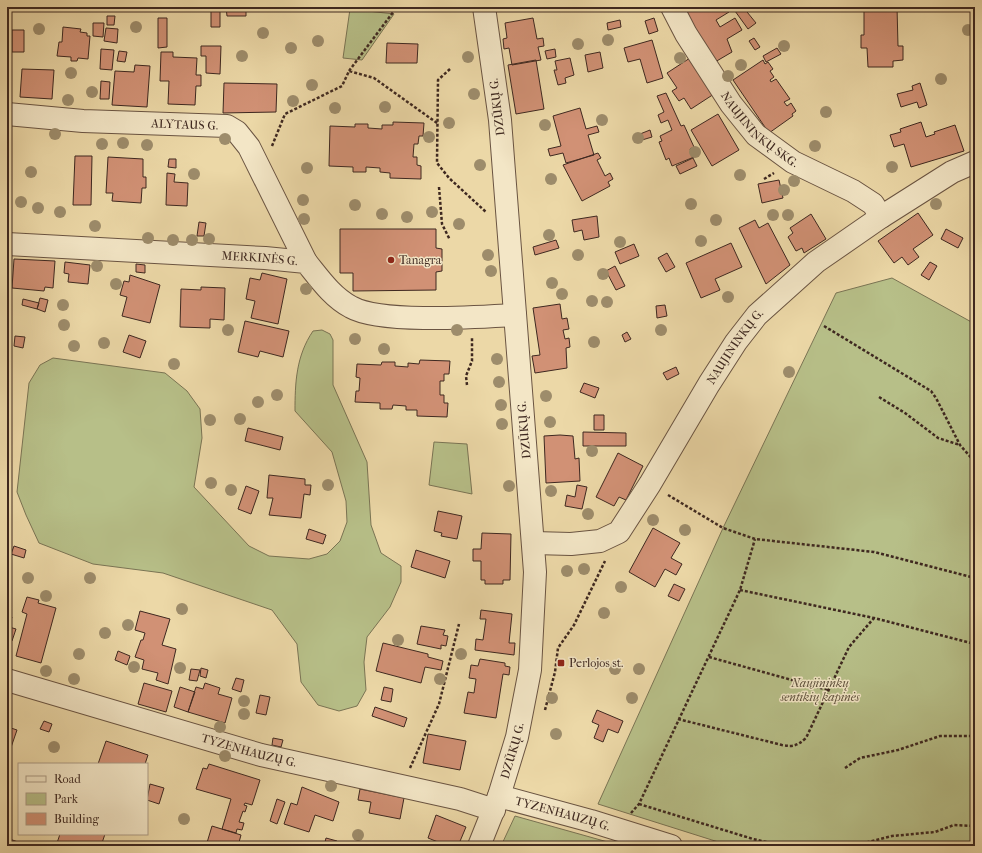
<svg xmlns="http://www.w3.org/2000/svg" width="982" height="853" font-family="'IM FELL French Canon',serif">
<rect width="100%" height="100%" fill="#ecd8a7"/>
<filter id="stains"><feTurbulence type="fractalNoise" baseFrequency=".005" numOctaves="4"/><feColorMatrix values="0 0 0 0 .2 0 0 0 0 .09 0 0 0 0 .02 0 0 0 .5 -.17"/></filter>
<radialGradient id="worn" r=".72"><stop offset=".6" stop-color="#630" stop-opacity="0"/><stop offset="1" stop-color="#630" stop-opacity=".3"/></radialGradient>
<path fill="#b7bf88" stroke="#7a7454" d="M350 9 394 14 362 60 343 58Z
M892 278 975 324V846H731L598 804 723 528 836 293Z
M322 330 330 334 333 340V385L367 462 371 525 381 553 401 566V582L390 607 367 637 364 662 366 690 357 706 339 711 318 705 301 682 297 644 272 610 163 573 93 564 39 543 26 515 17 492 29 383 40 365 53 358 165 373 187 391 200 409 202 438 194 487 249 546 269 556 309 559 327 554 340 541 347 522 346 501 332 452 295 411C295 383 296 356 313 331Z
M434 442 467 444 472 494 429 485Z
M515 816 622 846H501Z"/>
<path fill="#d19175" stroke="#3e2820" d="M226 7H246V16H227Z
M683 7H726L729 12 716 20 720 27 735 18 742 30 727 39 732 52 715 62Z
M740 7H743L756 23 748 29 735 11Z
M860 7H897L898 46H903V60L893 61V67H868L867 48H861V35H864V11H860Z
M211 10H220V27H211Z
M107 16H115L114 25H107Z
M158 18H167V47L158 48Z
M533 18 537 39 543 38 544 46 538 47 541 60 512 65 509 48 504 49 503 39 507 38 505 23Z
M654 18 658 31 649 34 645 21Z
M620 20 621 27 608 30 607 23Z
M93 23H104L103 37 93 36Z
M63 27 81 29 80 32 87 33V36H90L88 59 78 58 77 61H71V57L57 56 59 42H62Z
M106 28 118 29 117 43 104 41Z
M12 30H24V52H12Z
M754 38 760 47 755 50 749 41Z
M652 40 663 78 647 83 640 59 628 62 624 48Z
M387 43 418 44 417 63H386Z
M201 46H221L220 74 206 73V56H201Z
M7 48H10L9 70H7Z
M777 48 781 54 766 62 763 56Z
M101 49 114 50 112 70 100 69Z
M555 49 556 57 547 59 545 51Z
M119 51 127 52 125 62 117 61Z
M161 52H173V57L197 58 196 75H201V86H196L195 105 168 104 169 81H160Z
M600 52 603 68 588 72 585 55Z
M570 58 574 75 565 78 566 83 558 85 554 70H557L555 61Z
M690 58 714 94 691 109 684 98 679 101 672 91 677 88 667 73Z
M536 60 544 109 516 114 508 65Z
M763 60 765 64 768 62 773 69 770 71 774 77 770 80 771 82 776 79 790 99 784 102 787 106 791 103 796 111 792 114 793 116 769 133 733 80Z
M135 65 150 66 147 107 112 105 115 71 134 72Z
M22 69 54 70 52 99 20 97Z
M101 81 110 82 109 99H100Z
M224 83 277 84 276 112 223 113Z
M920 83 927 105 919 108 917 102 901 107 897 94 913 90 912 86Z
M666 93 681 126 684 125 694 147 690 149 694 157 672 166 669 158 666 160 659 142 662 141 660 136 672 130 668 120 661 123 658 115 664 112 657 96Z
M580 108 586 129 597 126 599 132 588 135 594 155 566 163 563 153 550 156 548 149 561 146 553 116Z
M718 114 739 150 712 166 691 130Z
M393 122 424 123 423 136H419L418 144H414L413 157H417V165L421 166V179L390 178V173L380 172V168L366 167V172H353V167L329 166 330 126 355 127V124H368V128L382 129V125H393Z
M921 122 926 137 935 134 934 132 955 125 964 151 911 167 904 144 894 147 890 135 901 132 900 129Z
M650 130 652 137 642 140 640 134Z
M598 153 601 158 597 160 605 176 610 173 613 179 608 182 610 186 582 201 563 165Z
M75 156H92L91 205H73Z
M108 157 143 159V177H146V188H142L141 203 112 201 113 193H106Z
M693 158 697 166 680 174 676 166Z
M169 159H176V168L168 167Z
M167 173 175 174 174 182 188 183 187 206 166 205Z
M779 180 783 198 762 203 758 184Z
M918 213 933 235 913 249 919 257 908 265 902 257 894 263 878 241Z
M811 214 826 239 804 253 802 248 796 251 788 237 793 233 790 228Z
M597 216 599 237 584 240 582 230 574 232 572 220Z
M755 220 759 228 768 223 790 265 766 284 739 228Z
M199 222 206 223 204 236H197Z
M340 229H436V248L442 249V271L436 272V290L353 291V273H340Z
M946 229 963 238 958 248 941 239Z
M556 240 559 248 535 255 533 247Z
M731 243 742 267 715 279 720 290 701 298 686 263Z
M634 244 639 256 620 264 615 252Z
M667 253 675 267 666 272 658 258Z
M14 259 55 261 53 288 45 287 44 291 12 288Z
M65 262 90 265 88 284 68 282 69 274 64 273Z
M930 262 937 266 929 280 921 275Z
M136 264 145 265V273L136 272Z
M615 266 625 286 616 290 606 271Z
M262 273 287 279 278 324 251 318 255 301 246 299 250 278 260 280Z
M130 275 160 285 150 323 122 316 127 297 120 295 124 281 129 282Z
M201 287 225 288 224 320 210 319V328L180 327 181 289 201 290Z
M40 298 48 300 45 312 37 309Z
M23 299 39 303 37 309 22 305Z
M560 304 562 319 567 318 569 329 563 330 565 339 569 338 570 347 566 348 567 368 535 373 532 356 540 355 533 308Z
M665 305 667 316 657 318 656 306Z
M245 321 289 331 283 357 260 351 258 357 238 352Z
M627 332 631 339 625 342 622 335Z
M129 335 146 341 140 358 123 352Z
M15 336 25 337 23 348 14 346Z
M420 360 450 361 449 374H444V381H440V395H444V403H448L447 417 417 416V410H406V406L393 405 392 409H380V403L355 402 356 391H359L360 378 356 377 357 364 381 365 382 362H395V366L408 367V363L419 364Z
M676 367 679 374 667 380 663 373Z
M584 383 599 388 595 398 580 392Z
M594 415H604V430H594Z
M248 428 283 437 280 450 245 441Z
M583 432 626 433V446H583Z
M560 435 573 436 575 459 579 458 580 481 546 483 544 436Z
M618 453 643 466 626 500 619 497 614 506 596 497Z
M269 475 305 479V485H311L310 495 304 494 301 518 269 515 273 498H267Z
M577 485 587 487 582 509 565 506 567 495 575 497Z
M246 486 259 491 251 514 238 509Z
M438 511 462 516 457 539 441 536 442 533 434 531Z
M653 528 680 543 671 558 682 564 676 575 665 569 655 587 629 572Z
M309 529 326 535 323 544 306 539Z
M482 533 511 534 510 580H503V584H485V580H481V561H473V549H481Z
M14 546 26 550 24 558 11 554Z
M416 550 450 561 445 578 411 567Z
M674 584 685 589 679 601 668 596Z
M27 597 39 600 38 603 56 608 41 663 16 656 27 614 22 612Z
M481 610 512 614 509 643H515L514 655 475 650 476 639 483 640 486 619H480Z
M140 611 170 619 162 645 176 649 168 684 156 680 158 673 142 669 144 660 135 657 141 640H143L145 633 135 630Z
M7 615 12 617 9 627 16 629 12 641 10 640 9 643 7 642Z
M421 626 445 630 443 635 448 636 446 646 441 645V649L417 644Z
M383 643 428 654V657L443 661 441 670 425 667 421 683 376 671Z
M118 651 130 656 127 665 115 660Z
M480 659 505 663V666L510 667 509 675 503 674 496 718 464 713 468 692 474 693 476 679 469 678 471 665 478 666Z
M201 668 208 670 206 678 200 676Z
M191 669 200 670 197 681 189 680Z
M236 678 244 680 241 692 232 689Z
M144 683 172 691 166 712 138 704Z
M205 683 220 688 218 694 232 698 225 723 188 712 196 687 203 689Z
M180 687 195 692 188 712 174 707Z
M384 687 393 689 391 702 381 700Z
M260 695 270 697 266 715 256 713Z
M375 707 407 718 404 727 372 716Z
M597 710 623 721 618 733 608 729 603 742 594 738 599 725 592 722Z
M7 721 10 722 8 727 17 730 7 759Z
M44 721 52 724 49 732 40 729Z
M428 734 466 741 460 770 423 763Z
M273 738 283 740 281 747 272 745Z
M106 741 148 755 145 764H98Z
M209 764 260 780 252 805 245 803 244 805 247 806 245 812 243 811 239 822 244 823 242 830 237 829 236 833 222 829 231 799 196 789 203 768 207 769Z
M150 784 164 788 159 804 147 800Z
M302 787 339 802 333 821 315 815 309 832 284 824 291 803 297 805Z
M360 789 404 798 400 819 369 813 371 802 358 800Z
M277 799 285 802 277 824 270 821Z
M436 815 466 827 458 846H437L438 842 428 838Z
M212 826 241 835 238 846H206Z
M60 834H105L101 846H56Z
M7 838 18 842 16 846H7Z
M326 838 337 841 336 846H324Z"/>
<g fill="none" stroke-linecap="round" stroke-linejoin="round">
<defs>
<g id="minor">
<path id="s1" d="M672 7 686 34 731 104 756 135 793 162 853 191 873 204 881 217"/>
<path id="s2" d="M7 114 83 121 227 126 237 132 249 147 306 262"/>
<path id="s3" d="M7 244 265 258 306 262C319 278 332 297 351 307 381 324 478 317 515 315"/>
<path id="s4" d="M534 543 571 544 600 541 619 532 650 484 709 384 736 342 757 315 816 262 881 217 952 172 975 162"/>
<path id="s5" d="M7 680 261 755 460 799 494 810"/>
<path id="s6" d="M499 796 591 821 671 846"/>
<path id="s7" d="M479 846 499 796 517 737 530 670 535 572 500 120 484 7"/>
</g>
</defs>
<use href="#minor" stroke="#6a5442" stroke-width="24"/>
<path stroke="#3e2820" stroke-width="2.5" stroke-dasharray="3 2" stroke-linecap="butt" d="M450 69 438 80 437 163 449 178 486 212
M349 71 397 7
M272 146 285 114 342 86 349 71 374 78 437 123
M764 179 774 173
M439 187 442 224 450 240
M824 326 931 391 936 398 960 445 975 462
M467 385 466 376 472 361V338
M879 397 905 413 938 438 960 445
M668 495 723 528 755 539 874 552 975 578
M740 590 874 618 975 644
M709 657 828 690
M545 710 555 672 558 648 574 625 605 561
M678 719 782 745C793 747 797 746 806 738L849 647 874 618
M410 768 439 704 459 624
M845 768 860 758 898 750 940 736H975
M639 804 753 839 784 846
M631 813 639 804 740 590 755 539
M863 846 868 842 892 836 935 832 954 825 975 826"/>
<use href="#minor" stroke="#f3e6c6" stroke-width="22"/>
</g>
<g fill="#9d8c6b">
<circle cx="136" cy="27" r="6"/>
<circle cx="39" cy="29" r="6"/>
<circle cx="968" cy="30" r="6"/>
<circle cx="263" cy="33" r="6"/>
<circle cx="608" cy="40" r="6"/>
<circle cx="318" cy="41" r="6"/>
<circle cx="578" cy="44" r="6"/>
<circle cx="784" cy="46" r="6"/>
<circle cx="291" cy="48" r="6"/>
<circle cx="242" cy="56" r="6"/>
<circle cx="468" cy="57" r="6"/>
<circle cx="680" cy="58" r="6"/>
<circle cx="741" cy="65" r="6"/>
<circle cx="71" cy="73" r="6"/>
<circle cx="728" cy="76" r="6"/>
<circle cx="941" cy="79" r="6"/>
<circle cx="312" cy="85" r="6"/>
<circle cx="92" cy="92" r="6"/>
<circle cx="474" cy="94" r="6"/>
<circle cx="68" cy="100" r="6"/>
<circle cx="293" cy="101" r="6"/>
<circle cx="385" cy="107" r="6"/>
<circle cx="335" cy="108" r="6"/>
<circle cx="826" cy="112" r="6"/>
<circle cx="602" cy="120" r="6"/>
<circle cx="449" cy="123" r="6"/>
<circle cx="545" cy="125" r="6"/>
<circle cx="55" cy="134" r="6"/>
<circle cx="429" cy="137" r="6"/>
<circle cx="638" cy="138" r="6"/>
<circle cx="225" cy="139" r="6"/>
<circle cx="123" cy="143" r="6"/>
<circle cx="102" cy="144" r="6"/>
<circle cx="147" cy="145" r="6"/>
<circle cx="815" cy="146" r="6"/>
<circle cx="695" cy="152" r="6"/>
<circle cx="480" cy="165" r="6"/>
<circle cx="892" cy="167" r="6"/>
<circle cx="307" cy="168" r="6"/>
<circle cx="31" cy="172" r="6"/>
<circle cx="194" cy="174" r="6"/>
<circle cx="740" cy="175" r="6"/>
<circle cx="551" cy="179" r="6"/>
<circle cx="794" cy="181" r="6"/>
<circle cx="784" cy="190" r="6"/>
<circle cx="303" cy="200" r="6"/>
<circle cx="21" cy="202" r="6"/>
<circle cx="691" cy="204" r="6"/>
<circle cx="936" cy="204" r="6"/>
<circle cx="355" cy="205" r="6"/>
<circle cx="38" cy="208" r="6"/>
<circle cx="60" cy="212" r="6"/>
<circle cx="432" cy="212" r="6"/>
<circle cx="382" cy="214" r="6"/>
<circle cx="773" cy="215" r="6"/>
<circle cx="788" cy="215" r="6"/>
<circle cx="407" cy="217" r="6"/>
<circle cx="304" cy="219" r="6"/>
<circle cx="716" cy="220" r="6"/>
<circle cx="459" cy="224" r="6"/>
<circle cx="95" cy="226" r="6"/>
<circle cx="549" cy="235" r="6"/>
<circle cx="148" cy="238" r="6"/>
<circle cx="209" cy="239" r="6"/>
<circle cx="173" cy="240" r="6"/>
<circle cx="192" cy="240" r="6"/>
<circle cx="701" cy="241" r="6"/>
<circle cx="620" cy="242" r="6"/>
<circle cx="488" cy="255" r="6"/>
<circle cx="578" cy="255" r="6"/>
<circle cx="97" cy="266" r="6"/>
<circle cx="491" cy="271" r="6"/>
<circle cx="603" cy="274" r="6"/>
<circle cx="552" cy="283" r="6"/>
<circle cx="116" cy="284" r="6"/>
<circle cx="306" cy="289" r="6"/>
<circle cx="562" cy="294" r="6"/>
<circle cx="728" cy="297" r="6"/>
<circle cx="592" cy="301" r="6"/>
<circle cx="607" cy="302" r="6"/>
<circle cx="63" cy="305" r="6"/>
<circle cx="64" cy="325" r="6"/>
<circle cx="228" cy="330" r="6"/>
<circle cx="457" cy="330" r="6"/>
<circle cx="661" cy="330" r="6"/>
<circle cx="355" cy="339" r="6"/>
<circle cx="594" cy="342" r="6"/>
<circle cx="104" cy="343" r="6"/>
<circle cx="74" cy="346" r="6"/>
<circle cx="384" cy="349" r="6"/>
<circle cx="497" cy="359" r="6"/>
<circle cx="174" cy="364" r="6"/>
<circle cx="789" cy="372" r="6"/>
<circle cx="499" cy="382" r="6"/>
<circle cx="277" cy="395" r="6"/>
<circle cx="546" cy="396" r="6"/>
<circle cx="258" cy="402" r="6"/>
<circle cx="501" cy="405" r="6"/>
<circle cx="240" cy="419" r="6"/>
<circle cx="210" cy="420" r="6"/>
<circle cx="550" cy="422" r="6"/>
<circle cx="502" cy="424" r="6"/>
<circle cx="592" cy="451" r="6"/>
<circle cx="211" cy="483" r="6"/>
<circle cx="328" cy="485" r="6"/>
<circle cx="509" cy="486" r="6"/>
<circle cx="231" cy="490" r="6"/>
<circle cx="551" cy="491" r="6"/>
<circle cx="588" cy="514" r="6"/>
<circle cx="653" cy="520" r="6"/>
<circle cx="685" cy="530" r="6"/>
<circle cx="584" cy="569" r="6"/>
<circle cx="567" cy="571" r="6"/>
<circle cx="28" cy="578" r="6"/>
<circle cx="90" cy="578" r="6"/>
<circle cx="621" cy="587" r="6"/>
<circle cx="46" cy="596" r="6"/>
<circle cx="182" cy="609" r="6"/>
<circle cx="604" cy="613" r="6"/>
<circle cx="128" cy="625" r="6"/>
<circle cx="105" cy="633" r="6"/>
<circle cx="398" cy="640" r="6"/>
<circle cx="79" cy="654" r="6"/>
<circle cx="461" cy="654" r="6"/>
<circle cx="134" cy="667" r="6"/>
<circle cx="180" cy="668" r="6"/>
<circle cx="615" cy="669" r="6"/>
<circle cx="639" cy="669" r="6"/>
<circle cx="46" cy="671" r="6"/>
<circle cx="74" cy="679" r="6"/>
<circle cx="440" cy="679" r="6"/>
<circle cx="552" cy="698" r="6"/>
<circle cx="632" cy="698" r="6"/>
<circle cx="244" cy="701" r="6"/>
<circle cx="244" cy="714" r="6"/>
<circle cx="220" cy="727" r="6"/>
<circle cx="556" cy="734" r="6"/>
<circle cx="54" cy="747" r="6"/>
<circle cx="225" cy="756" r="6"/>
<circle cx="331" cy="786" r="6"/>
<circle cx="184" cy="819" r="6"/>
<circle cx="358" cy="835" r="6"/>
</g>
<g fill="#8f2418" stroke="#f3e6c6" stroke-width="1.5">
<circle cx="391" cy="260" r="4"/>
<rect x="557" y="659" width="8" height="8" rx="2"/>
</g>
<g text-anchor="middle" dominant-baseline="central" stroke-width="3" stroke-linejoin="round" paint-order="stroke">
<g font-size="12" fill="#3e2820" stroke="#f3e6c6">
<text transform="translate(497 107) rotate(-97)">DZŪKŲ G.</text>
<text stroke="none"><textPath href="#s2" startOffset="178">ALYTAUS G.</textPath></text>
<text stroke="none"><textPath href="#s1" startOffset="152">NAUJININKŲ SKG.</textPath></text>
<text stroke="none"><textPath href="#s3" startOffset="253">MERKINĖS G.</textPath></text>
<text stroke="none"><textPath href="#s4" startOffset="306">NAUJININKŲ G.</textPath></text>
<text transform="translate(524 430) rotate(-95)">DZŪKŲ G.</text>
<text stroke="none"><textPath href="#s5" startOffset="252">TYZENHAUZŲ G.</textPath></text>
<text stroke="none"><textPath href="#s7" startOffset="101">DZŪKŲ G.</textPath></text>
<text stroke="none"><textPath href="#s6" startOffset="66">TYZENHAUZŲ G.</textPath></text>
</g>
<g font-size="12" fill="#3e2820" stroke="#f3e6c6" text-anchor="start">
<text x="399" y="260">Tanagra</text>
<text x="569" y="663">Perlojos st.</text>
</g>
<g font-size="12" font-style="italic" fill="#5c4e3a" stroke="#f3e6c6">
<text x="820" y="683">Naujininkų<tspan x="820" dy="14">sentikių kapinės</tspan></text>
</g>
</g>
<rect width="982" height="853" fill="none" stroke="#ecd8a7" stroke-width="24"/>
<rect x="8" y="8" width="966" height="837" fill="none" stroke="#3e2820" stroke-width="2"/>
<rect x="12" y="12" width="958" height="829" fill="none" stroke="#3e2820"/>
<rect x="18" y="763" width="130" height="72" fill="#f3e6c6" stroke="#ab9a84"/>
<rect x="26" y="776" width="20" height="6" fill="#f3e6c6" stroke="#ab9a84"/>
<text x="54" y="783" font-size="12" fill="#3e2820">Road</text>
<rect x="26" y="793" width="20" height="12" fill="#b7bf88" stroke="#ab9a84"/>
<text x="54" y="803" font-size="12" fill="#3e2820">Park</text>
<rect x="26" y="813" width="20" height="12" fill="#d19175" stroke="#ab9a84"/>
<text x="54" y="823" font-size="12" fill="#3e2820">Building</text>
<rect width="100%" height="100%" filter="url(#stains)"/>
<rect width="100%" height="100%" fill="url(#worn)"/>
</svg>
